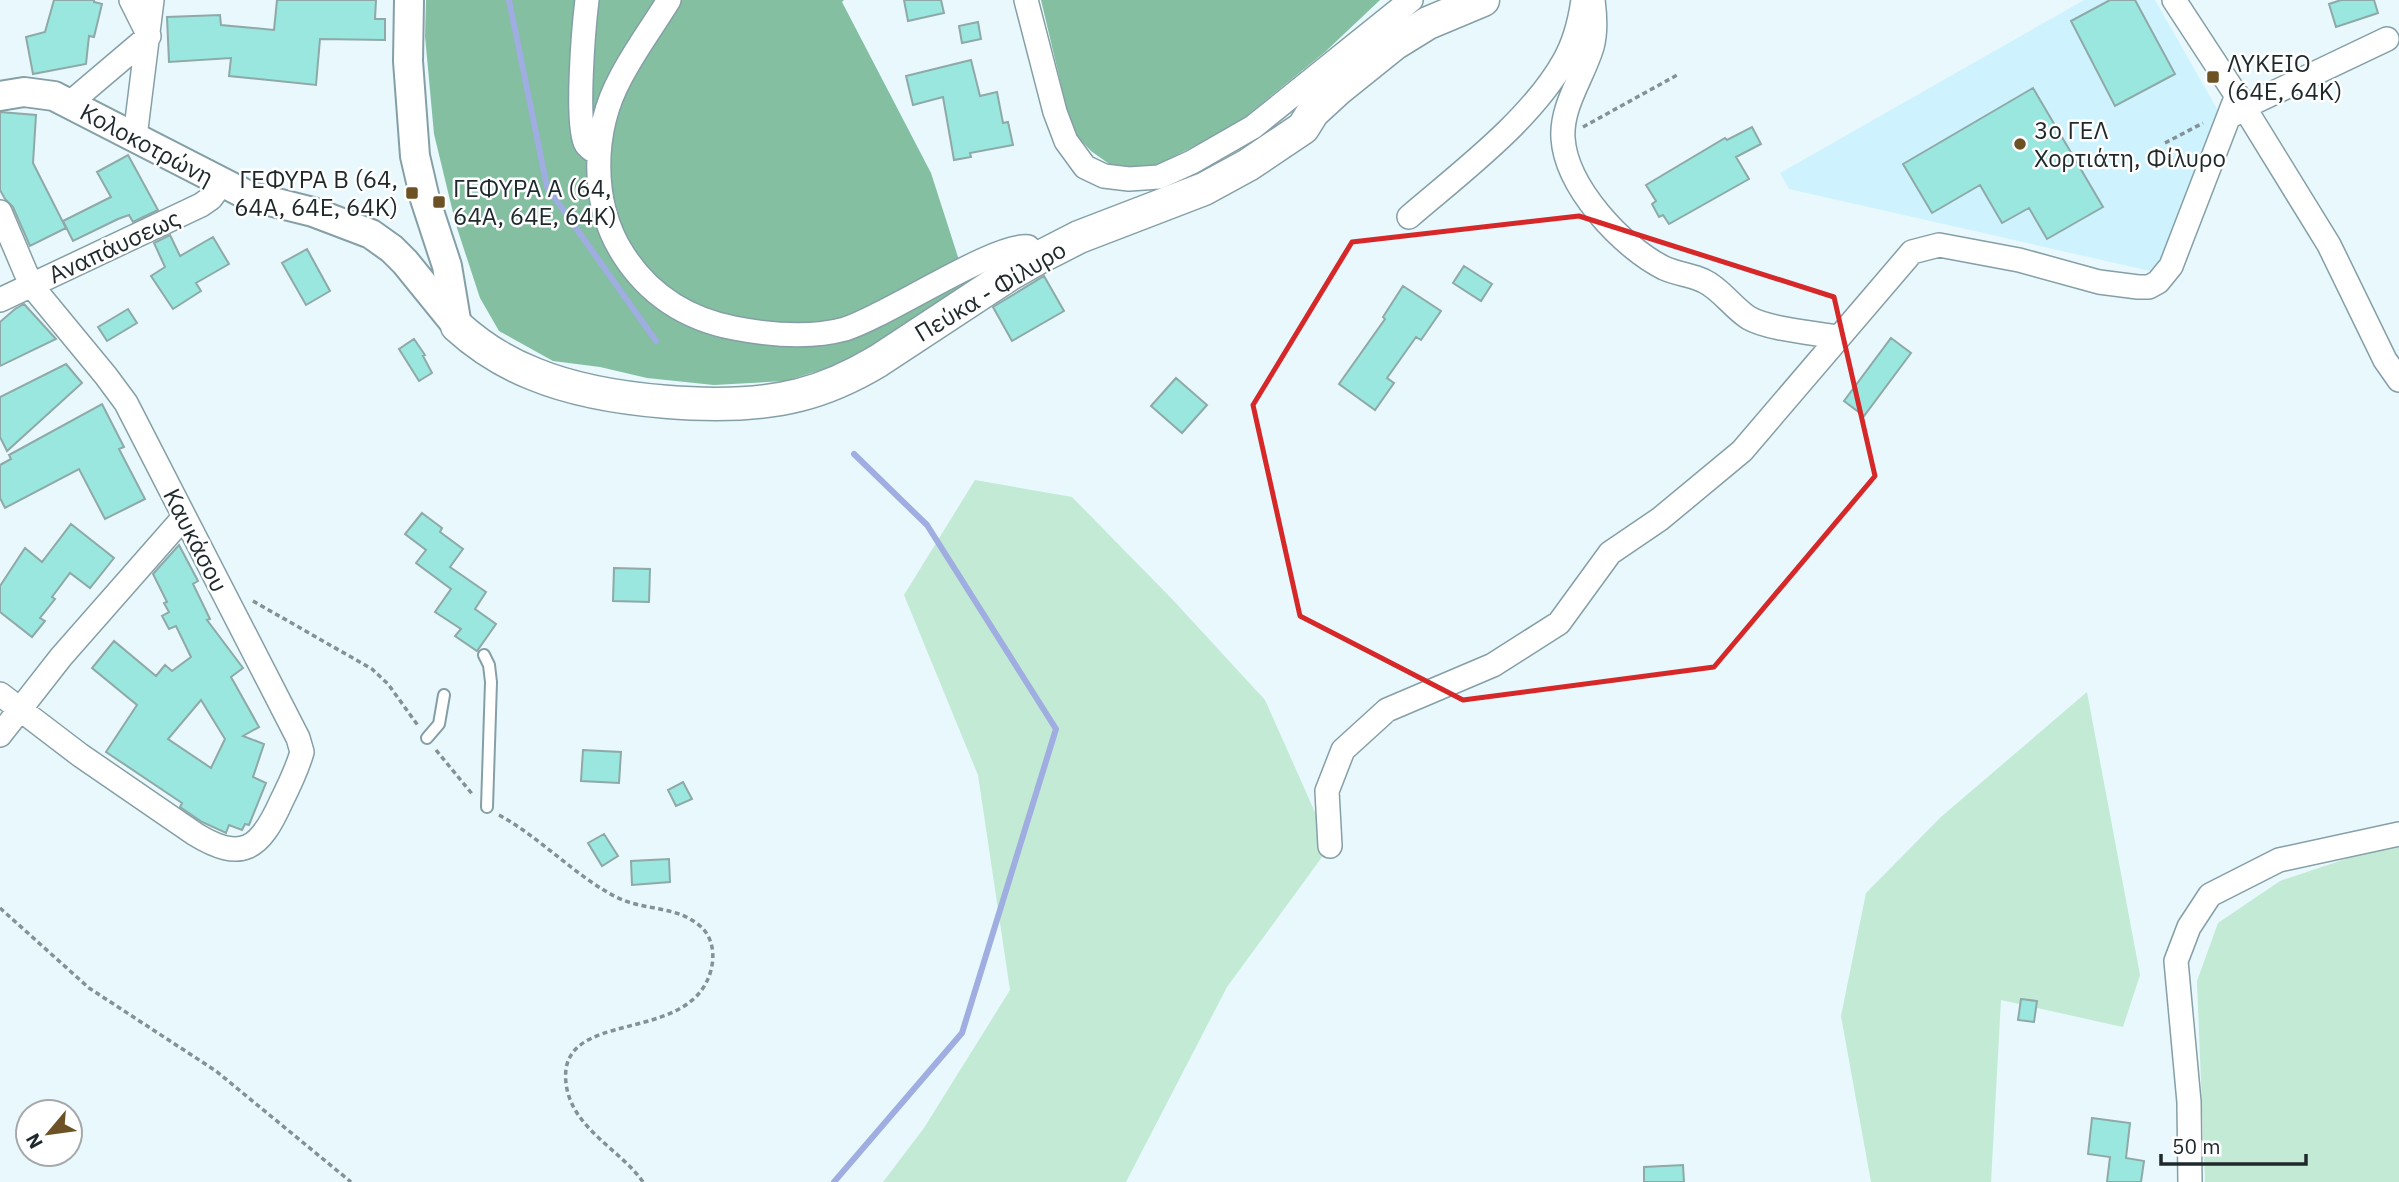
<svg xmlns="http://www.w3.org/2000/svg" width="2399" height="1182" font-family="'IBM Plex Sans',sans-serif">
<rect width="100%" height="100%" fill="#e8f8fd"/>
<path fill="#cef3fe" d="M2084 0H2155L2220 114 2159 273 1789 189 1780 173Z"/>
<path fill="#c2ead4" d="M975 480 1072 497 1172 599 1265 700 1330 846 1227 987 1126 1182H883L924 1128 1010 990 978 775 904 595Z
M2087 692 2140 975 2123 1027 2001 1000 1991 1182H1871L1841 1016 1866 893 1941 817Z
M2399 841V1182H2205L2197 981 2218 923 2280 881Z"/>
<path fill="#83bfa0" d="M426 0H844L842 2 931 173 967 285 844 363 785 381 714 385 647 378 600 367 553 361 499 331 480 298 456 225 434 134 425 36Z
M1041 0H1380L1325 52 1234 126 1151 168 1129 169 1112 166 1091 151 1072 131Z"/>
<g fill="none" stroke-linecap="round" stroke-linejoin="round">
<path stroke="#9fade1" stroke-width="6" d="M509 0 547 187 656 341
M834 1182 962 1033 1056 729 927 525 854 454"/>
</g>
<path fill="#9ae7e0" stroke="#8ea9a7" stroke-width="2" fill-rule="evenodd" d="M54 0H94V2L102 4 94 37 89 36 86 64 33 74 26 37 45 32Z
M277 0H376L375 19H385V40L320 39 316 85 229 76 231 58 169 62 167 17 220 15 221 25 274 30Z
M904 0H941L944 13 908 21Z
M2110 0H2135L2175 74 2115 106 2071 21Z
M2341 0H2374L2378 13 2336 27 2329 4Z
M978 22 981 39 962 43 959 26Z
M971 60 980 96 997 92 1003 123 1008 122 1013 145 970 153 971 157 954 160 943 97 913 105 906 76Z
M2033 88 2103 207 2047 239 2029 208 2002 223 1980 185 1932 213 1903 164Z
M0 112 36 115 33 163 66 228 30 246 13 207 5 199 0 190Z
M1752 127 1761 144 1736 157 1749 179 1669 224 1663 215 1659 217 1652 204 1656 201 1646 185 1725 138 1727 140Z
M128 155 158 210 133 222 129 215 118 219 73 241 63 221 111 197 97 172Z
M170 235 180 256 213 237 229 264 196 283 201 291 173 309 151 276 165 267 154 243Z
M307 249 330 291 306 305 282 263Z
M1464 266 1492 284 1481 301 1453 283Z
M1044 276 1064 311 1012 341 993 307Z
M1403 286 1441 311 1421 340 1416 337 1387 378 1394 383 1375 410 1339 384 1385 319 1383 317Z
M24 304 56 339 0 366V322L15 309Z
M128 309 137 323 107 341 98 327Z
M1891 338 1911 353 1864 416 1844 401Z
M414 339 425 355 423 356 432 373 419 381 399 349Z
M66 364 82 383 7 451 0 437V397Z
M1176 378 1207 405 1182 433 1151 406Z
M102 404 124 447 119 449 145 499 105 519 79 469 5 508 0 498V465L11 459 9 455Z
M422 513 442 528 440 532 463 549 450 567 486 592 475 609 496 624 477 651 455 636 461 629 435 612 451 589 416 563 426 550 405 534Z
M71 524 114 558 90 588 70 573 52 597 55 599 40 618 45 621 32 637 0 612V586L25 548 42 562Z
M179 545 198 581 193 584 210 619 207 620 243 668 231 677 259 727 243 736 264 744 253 777 266 783 249 825 245 824 242 830 229 825 226 833 202 822 180 807 182 803 106 752 137 705 92 668 114 641 156 676 165 665 172 671 191 657 176 626 169 629 162 616 169 612 164 603 167 602 153 574ZM201 700 225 739 211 768 168 739Z
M614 568 650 569 649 602 613 601Z
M583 750 621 752 619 783 581 781Z
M683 782 692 799 676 806 668 790Z
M604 834 618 856 602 866 588 843Z
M669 859 670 882 632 885 631 861Z
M2021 999 2037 1001 2034 1022 2018 1020Z
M2092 1118 2130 1123 2126 1158 2144 1161 2141 1182H2107L2110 1157 2088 1154Z
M1683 1165 1684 1182H1644V1167Z"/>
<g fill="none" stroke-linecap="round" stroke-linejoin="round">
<defs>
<path id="service" d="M484 655 489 665 491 682 487 807
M427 738 439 724 444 695"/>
<path id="minor" d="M131 0 149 36
M587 0C584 24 575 127 586 144 589 149 594 151 599 154
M669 0C653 26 635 50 621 77 592 130 590 202 623 254 649 295 688 319 734 328 770 335 809 339 845 329 887 316 995 243 1028 247L1038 258
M1026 0 1055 112 1066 141 1085 167 1104 176 1129 179 1159 177 1192 162 1253 127 1411 0
M1593 0C1595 15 1596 33 1592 47 1583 77 1561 106 1563 138 1566 187 1622 247 1664 268 1677 274 1692 275 1704 281 1721 289 1733 308 1749 318 1768 329 1814 333 1837 337
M2174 0 2244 107 2329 245 2385 360 2399 380
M70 103 149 36
M2233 115 2244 107 2387 39
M135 137 152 0
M0 212 31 285 106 376 126 403 298 738 302 752C297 770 289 786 281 802 260 849 242 863 195 834L80 755 0 694
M1409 217C1460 173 1531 120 1564 61 1575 42 1580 21 1583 0
M0 300 201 205 211 198 222 183
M0 735 61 657 184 517
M1330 846 1327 791 1343 750 1387 710 1493 665 1559 623 1610 553 1660 519 1742 451 1912 252 1939 245 2019 260 2099 282 2138 287H2149L2158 282 2171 266 2237 95
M2190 1182 2189 1102 2176 961 2189 927 2210 895 2279 860 2399 834"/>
<path id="tertiary" d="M409 0 408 61 415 156 425 199 447 266 457 326
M0 96 24 92 54 96 249 196 313 212 371 234 392 249 405 262 457 326"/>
<path id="secondary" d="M457 326C479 346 506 363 534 374 602 402 728 413 799 395 827 388 853 376 878 361L1010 274 1038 258 1079 237 1204 189 1248 165 1303 128 1313 112 1338 89 1394 44 1428 23 1483 0"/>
</defs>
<use href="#service" stroke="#859fa6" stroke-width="14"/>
<use href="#minor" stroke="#859fa6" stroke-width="26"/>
<use href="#tertiary" stroke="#859fa6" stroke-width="32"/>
<use href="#secondary" stroke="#859fa6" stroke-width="35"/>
<path stroke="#849195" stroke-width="3.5" stroke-dasharray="5 3.5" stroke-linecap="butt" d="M1583 127 1679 74
M2165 143 2203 123
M253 601 372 669 388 684 419 727
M436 750 473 795
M499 815C541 838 574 875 616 897 643 911 676 905 700 926 713 937 715 955 711 970 691 1047 557 1006 566 1083 571 1128 620 1149 643 1182
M0 908 89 988 216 1071 351 1182"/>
<use href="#service" stroke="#fff" stroke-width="10"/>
<use href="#minor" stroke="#fff" stroke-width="23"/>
<use href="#tertiary" stroke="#fff" stroke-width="28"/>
<use href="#secondary" stroke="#fff" stroke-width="32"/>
</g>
<path fill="none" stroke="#d62828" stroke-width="5" stroke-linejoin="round" d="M1579 216 1834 297 1875 476 1714 667 1463 700 1300 616 1253 405 1352 242Z"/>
<g fill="#6d5225" stroke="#fff" stroke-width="2.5">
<rect x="2206" y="70" width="14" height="14" rx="3.5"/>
<circle cx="2020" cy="144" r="7"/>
<rect x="405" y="186" width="14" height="14" rx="3.5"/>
<rect x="432" y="195" width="14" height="14" rx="3.5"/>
</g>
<g text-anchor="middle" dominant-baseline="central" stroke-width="5" stroke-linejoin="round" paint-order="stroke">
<g font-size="24" fill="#1f292c" stroke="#fff" text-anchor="start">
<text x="2227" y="63">ΛΥΚΕΙΟ<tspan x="2227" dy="28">(64Ε, 64Κ)</tspan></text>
<text x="2034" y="130">3ο ΓΕΛ<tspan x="2034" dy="28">Χορτιάτη, Φίλυρο</tspan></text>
<text x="398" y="179" text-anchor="end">ΓΕΦΥΡΑ B (64,<tspan x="398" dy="28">64Α, 64Ε, 64Κ)</tspan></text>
<text x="453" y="188">ΓΕΦΥΡΑ A (64,<tspan x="453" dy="28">64Α, 64Ε, 64Κ)</tspan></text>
</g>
<g font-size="24" fill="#1f292c" stroke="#fff">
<text transform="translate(147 144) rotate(28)">Κολοκοτρώνη</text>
<text transform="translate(114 246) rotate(-25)">Αναπάυσεως</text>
<text transform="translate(990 291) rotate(-31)">Πεύκα - Φίλυρο</text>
<text transform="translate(196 540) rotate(63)">Καυκάσου</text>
</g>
</g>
<g transform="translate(49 1133) rotate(241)"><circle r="33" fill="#ffffff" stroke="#a5a9ab" stroke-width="2"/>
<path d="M0-5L12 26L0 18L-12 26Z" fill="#6d5225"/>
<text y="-10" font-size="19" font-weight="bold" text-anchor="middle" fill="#1f292c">N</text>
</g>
<path d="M2161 1154v10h145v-10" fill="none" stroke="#1f292c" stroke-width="3.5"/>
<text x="2172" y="1154" font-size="21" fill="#1f292c" stroke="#ffffff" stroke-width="5" paint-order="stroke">50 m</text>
</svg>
